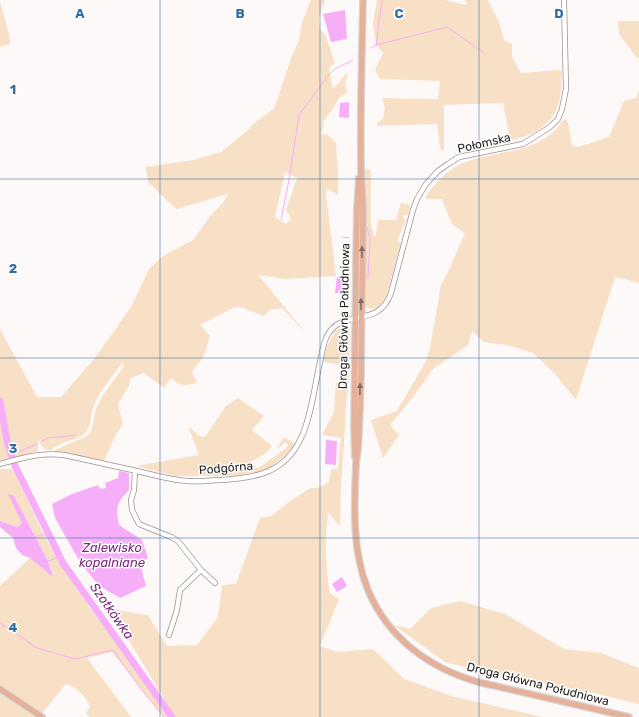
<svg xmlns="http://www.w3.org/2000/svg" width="639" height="717" font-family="Rubik,sans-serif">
<rect width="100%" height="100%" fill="#fef9f9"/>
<path fill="#f7e0c6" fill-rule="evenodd" d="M311 0H325L318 21 320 29 325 34 335 63 329 67 333 89 348 72 345 85 347 91 345 94 339 98 332 110 323 122 324 126 321 134 328 135 336 143C337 161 339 177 338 195L327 189 326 194 336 276 285 279 258 275 307 334 282 308 270 310 264 316 243 308 235 307 200 325 210 336 204 356 192 372 197 383C184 386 182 387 171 378L164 388 144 373 131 378 129 386 118 404 123 424 115 436 104 461 56 452 55 450 87 436 91 432 96 409 103 395 124 366 122 363C112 377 99 391 93 408 90 416 92 428 84 434 74 442 62 440 51 450L44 449 38 440V451L0 461V329L37 397H61L94 359 115 330 132 305 149 269 163 256 193 240 208 219 224 201 228 194 176 209 148 182 146 167 194 160 221 152 240 137 258 120 274 109 292 56 299 40 302 22ZM285 172 297 178 286 210 291 219 286 224 275 217Z
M377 0H444L466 5V0H488L499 22 504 40 512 44V57L521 73 558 70 562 71C561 83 562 97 557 108 551 126 528 138 510 140L503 103 444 105V149L442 152 440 147 437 124 377 126V123L383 118 385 109 382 98 438 99 440 81 380 79 375 70 383 53 376 44 373 23Z
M0 2 9 34 10 44 0 47Z
M618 21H639V58H637L619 34Z
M639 90V283L615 277 576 400 555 374 533 353 511 346 484 342 472 331 468 345 433 369 413 397 390 425 399 435 383 458 371 420 397 411 425 363 430 348 441 285 448 272 465 233 453 225 448 215 442 199H426V196C435 184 444 173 457 166 493 147 538 159 564 119L567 120 569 127 572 146 579 147 609 137 624 101 636 98Z
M365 169 371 170V225L374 236 376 235 378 220H396L401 203 410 205 408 215H403V218L406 220 397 241 401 243 386 297 377 308 369 309 365 305Z
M344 326 350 328 349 379 346 407 344 444 341 484 340 527 328 512C325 539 325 566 330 593L339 599 320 646 338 652 373 649 404 679 451 696 543 717H175L110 609 148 615 167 646 197 645 218 617 222 585 236 584 260 518 271 516 289 502 310 488H318L329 482 331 469H338L341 438 322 435 334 412 336 382H341L343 365 323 362 327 346 335 331Z
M238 398 264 416 252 430 272 446 266 453 251 462 253 467 258 468 285 449 288 445 285 442 280 447 276 449 284 437 295 444 286 455 272 466 259 473 240 476H175L136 466 199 455 188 426 199 436 205 437 226 406Z
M0 469H11L14 472 45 537 53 551 89 607 171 717H163L112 652 87 658 131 717H90L86 714 90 706C86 697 76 686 66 684L42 713 0 686V586L30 558 53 576 48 561 14 496 22 523 17 527 0 521Z
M460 601 505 614 564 649 601 653 639 668V704L598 694 487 673 445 662 394 625 410 629 431 608Z
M0 693 37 717H0Z"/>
<path fill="#f7aef9" d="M345 10 347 39 331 42 323 14Z
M349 102V118L339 117 340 103Z
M337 277H344L345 293H335Z
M326 440 337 441 336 465 325 464Z
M119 471 129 473V490C117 503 115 506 119 525L142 540 148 558 140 563 146 586 120 598 98 585 80 562 55 518 52 504 72 494 98 485 100 489 106 488 105 483 118 478Z
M8 494 14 496 48 561 53 577 30 558 22 555 16 548 13 538 0 527V521L17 527 22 523Z
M342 577 347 586 337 592 332 584Z"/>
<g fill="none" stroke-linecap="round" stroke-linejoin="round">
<path stroke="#f7aef9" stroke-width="1" d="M376 45 382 0
M371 48 376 45 447 27 484 53
M281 220 289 180 299 115 327 77 335 69 353 60
M367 227 370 238 368 278
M343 237 349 238
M344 279 349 276
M42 441 48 438 76 435
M11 455 37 444
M35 537 48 533
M48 561 60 557
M0 623 37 648 75 659 113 650 141 689 164 717"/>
<path stroke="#f7aef9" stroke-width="7" d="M0 401 7 441 15 466 63 563 172 717"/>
<defs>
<path id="minor" d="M0 464C22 458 41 452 64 455 88 460 113 466 137 471 154 475 171 480 188 481 199 482 210 480 221 480 256 478 285 473 301 438 311 418 315 384 320 362 322 353 323 344 327 336 342 307 378 330 391 293L413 210 417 199 426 184 438 171 448 164 459 157 523 144 550 127 558 119 562 109 566 89 564 0
M135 471 134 490 131 500 132 510 139 524 171 537 178 541 201 570 215 583
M169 635 177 610 180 590 201 570"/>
<path id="major" d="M363 0C362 56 360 112 361 168 361 182 363 197 363 212 363 267 361 321 361 376 360 399 360 423 358 447 358 453 356 459 356 465 354 506 352 551 368 590 388 638 429 668 478 682L629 717
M355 457 354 427 356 264 357 208 359 178
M0 689 42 717"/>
</defs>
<use href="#minor" stroke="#9c9090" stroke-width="6"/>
<use href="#major" stroke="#d8d7d7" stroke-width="8"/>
<use href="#minor" stroke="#fff" stroke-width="4.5"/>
<use href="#major" stroke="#e5b19a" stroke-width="5.5"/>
</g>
<defs><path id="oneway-solid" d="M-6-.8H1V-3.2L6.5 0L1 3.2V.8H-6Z"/></defs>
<g fill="#866a5e">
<use href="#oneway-solid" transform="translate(362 252) rotate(-89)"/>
<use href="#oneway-solid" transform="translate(361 304) rotate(-90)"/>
<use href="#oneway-solid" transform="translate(360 389) rotate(-89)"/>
</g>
<path fill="none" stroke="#2e6ea5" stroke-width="1" stroke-opacity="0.55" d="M160 0V717M320 0V717M479 0V717M0 179H639M0 358H639M0 538H639"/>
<g text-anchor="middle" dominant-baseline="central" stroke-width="3" stroke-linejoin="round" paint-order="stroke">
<g font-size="12" fill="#272222" stroke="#fff">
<text transform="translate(484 143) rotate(-13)">Połomska</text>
<text transform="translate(344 316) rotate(-89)">Droga Główna Południowa</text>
<text transform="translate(226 468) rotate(-5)">Podgórna</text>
<text transform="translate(538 684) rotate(14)">Droga Główna Południowa</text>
</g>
<g font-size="13" font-style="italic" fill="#7c2880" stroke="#fff">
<text x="112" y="547">Zalewisko<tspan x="112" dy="15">kopalniane</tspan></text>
<text transform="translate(112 611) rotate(55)">Szotkówka</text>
</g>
</g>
<g font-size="13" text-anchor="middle" font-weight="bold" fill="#2e6ea5" stroke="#fff" stroke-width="3" stroke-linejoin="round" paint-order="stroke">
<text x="80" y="18">A</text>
<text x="240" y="18">B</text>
<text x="399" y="18">C</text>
<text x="559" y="18">D</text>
<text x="13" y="94">1</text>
<text x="13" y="273">2</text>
<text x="13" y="453">3</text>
<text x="13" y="632">4</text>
</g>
</svg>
